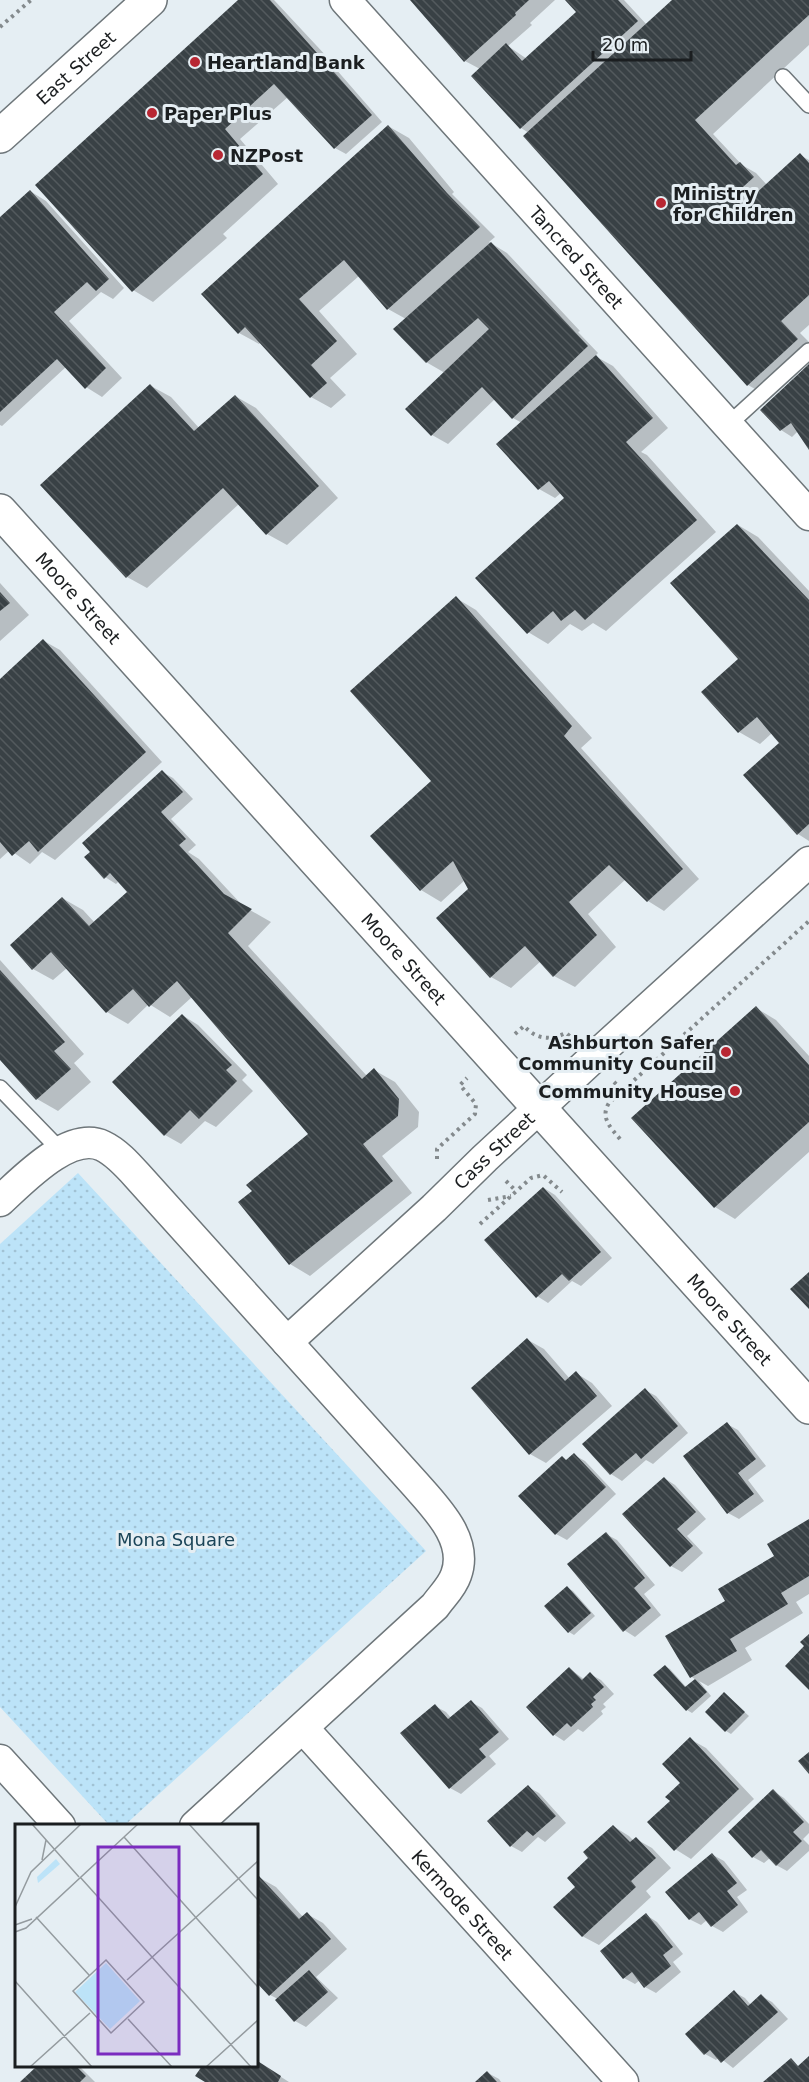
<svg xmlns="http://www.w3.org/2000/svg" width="809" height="2082" font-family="'DejaVu Sans',sans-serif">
<defs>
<pattern id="park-dots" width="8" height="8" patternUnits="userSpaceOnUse" patternTransform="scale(1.5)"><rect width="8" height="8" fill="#bce3f8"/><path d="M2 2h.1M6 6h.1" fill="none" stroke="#a1c2d4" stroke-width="1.8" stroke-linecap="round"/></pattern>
<pattern id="building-back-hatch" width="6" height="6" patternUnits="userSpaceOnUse" patternTransform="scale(1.5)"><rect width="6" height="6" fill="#394145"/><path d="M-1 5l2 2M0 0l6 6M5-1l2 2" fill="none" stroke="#535a5d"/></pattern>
</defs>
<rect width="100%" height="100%" fill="#e5eef3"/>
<path fill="url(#park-dots)" d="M78 1173 426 1551 125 1825H109L0 1707V1244Z"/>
<path fill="#0003" d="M240 0H274L329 59 328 60 382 122 346 154 335 148 288 97 240 139 278 184 223 234 227 238 153 302 133 290Z
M412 0H555L530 23 532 25 508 46 527 59 578 12 567 0H624L647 25 674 0H809V45L713 134 742 165 756 173 767 185 800 155 809 160V325L800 333 809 342V359L769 397 748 385 525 137 529 133 521 128 480 69 465 61Z
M388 126 409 138 454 192 452 194 495 237 489 242 507 253 580 331 578 332 598 353 595 356 613 366 668 428 641 452 647 455 716 532 606 631 593 623 582 631 570 624 548 644 528 632 567 497 561 493 555 498 539 489 522 423 513 418 495 399 448 444 432 435 445 373 426 362 406 319 388 309 359 276 319 311 357 354 330 378 346 395 331 408 311 397 261 342 259 344 239 333Z
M30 191 46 201 124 288 113 299 101 292 69 321 122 378 102 397 86 387 67 366 2 426 0 425V218Z
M809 366V447L798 431 792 437 781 430 762 410Z
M151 386 171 397 200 429 235 396 256 408 338 498 287 545 267 534 239 504 147 588 127 577Z
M738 525 758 537 809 591V841L798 834 781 743 772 733 760 744 739 732 704 692 740 659Z
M0 583 29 615 0 641Z
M456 598 476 610 592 738 581 748 699 879 664 911 648 901 626 879 588 914 616 947 575 987 554 976 541 961 511 988 491 977 470 889 465 880 441 902 421 890Z
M44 641 60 650 162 762 55 860 42 852 30 864 10 850 0 859V681Z
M162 772 173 778 193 799 171 819 196 845 188 852 199 859 243 906 271 922 248 946 367 1076 374 1070 395 1082 419 1112 418 1127 382 1156 412 1193 310 1276 290 1264 254 1192 310 1134 192 997 170 1017 149 1004 128 1024 107 1012 67 968 53 980 33 969 62 898 83 910 95 923 130 891 119 881 116 884 105 877Z
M0 960 84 1054 74 1063 91 1082 58 1111 37 1099 0 1057Z
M756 1008 776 1020 809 1056V1152L735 1219 715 1207Z
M182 1015 198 1025 247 1075 242 1080 253 1091 216 1127 205 1121 181 1144 165 1135Z
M544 1188 555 1195 612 1258 581 1286 572 1281 548 1303 537 1296Z
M528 1340 544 1349 570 1379 576 1373 592 1383 612 1406 546 1463 530 1454Z
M645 1390 656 1396 688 1433 653 1464 646 1460 622 1481 611 1474 584 1444Z
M727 1424 738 1430 766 1466 748 1480 764 1501 739 1519 728 1513Z
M574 1455 585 1461 616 1494 567 1540 556 1534 567 1461Z
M664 1478 675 1485 706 1519 687 1536 703 1553 682 1572 671 1566 624 1515Z
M809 1520V1594L796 1602 803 1613 745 1648 752 1660 708 1686 699 1681 711 1696 692 1713 687 1710 665 1666 670 1669 687 1688 696 1680 692 1677 727 1601 776 1556Z
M606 1534 617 1540 655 1585 644 1594 661 1615 635 1637 624 1630Z
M568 1588 573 1591 595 1616 574 1635 569 1632Z
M570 1669 585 1680 590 1674 601 1680 614 1694 603 1704 606 1707 601 1711 603 1714 583 1732 578 1729 564 1741 553 1734Z
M724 1694 749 1716 731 1734 726 1731Z
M471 1702 482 1708 509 1739 489 1756 496 1764 461 1794 450 1788 435 1706 446 1712 452 1719Z
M690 1739 706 1748 754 1799 691 1859 675 1849 672 1801 682 1783Z
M528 1787 539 1793 566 1823 545 1842 538 1837 522 1852 511 1846Z
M773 1791 784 1798 809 1824V1833L803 1839 809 1845V1851L787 1871 776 1865 770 1858 764 1863 753 1857Z
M613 1826 629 1836 634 1841 636 1839 652 1848 671 1868 646 1891 651 1897 599 1945 582 1936 577 1887 590 1858Z
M713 1855 724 1861 747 1890 737 1897 748 1912 723 1932 712 1926 707 1920 701 1925 689 1919Z
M260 1878 276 1887 303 1917 307 1914 323 1923 347 1949 316 1977 338 1998 306 2027 295 2021 278 1999 270 1995Z
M646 1915 657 1922 683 1954 673 1962 681 1972 656 1993 645 1987 640 1980 635 1984 624 1978 602 1951Z
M734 1992 745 1998 751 2005 761 1996 772 2002 788 2019 733 2068 719 2057 716 2060 705 2054Z
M256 2061 289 2082H208L198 2076 204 2066H256Z
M39 2066H79L95 2082H22Z
M488 2073 499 2079 501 2082H478Z"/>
<path fill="url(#building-back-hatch)" d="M238 0H270L372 115 334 149 274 84 225 129 263 174 132 292 35 185Z
M410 0H529L515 13 516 15 464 62Z
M565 0H618L638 21 520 129 471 76 506 43 522 61 576 12Z
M672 0H809V15L695 120 736 165 740 162 754 177 733 196 742 206 800 153 809 163V295L781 321 798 339 747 386 523 136Z
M388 125 447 193 480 227 387 310 344 260 299 299 337 341 311 365 327 383 310 398 245 327 238 334 201 294Z
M30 190 109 279 96 291 87 282 54 312 106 368 85 389 57 359 0 412V217Z
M491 242 588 346 512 419 482 387 431 436 405 409 489 329 478 318 426 363 393 329Z
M596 355 653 418 626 442 697 520 585 620 575 610 561 621 553 611 527 634 475 578 564 498 549 481 538 490 496 444Z
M809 364V450L791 423 780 431 760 410Z
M150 384 194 431 235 395 319 486 266 535 223 488 126 578 40 485Z
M737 524 809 600V824L797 835 743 775 779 743 757 717 738 733 701 692 738 659 670 583Z
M0 592 10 603 0 611Z
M456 596 572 726 564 736 683 869 647 902 609 865 569 902 597 935 553 977 525 946 490 978 436 918 468 889 453 861 420 891 370 836 431 781 350 691Z
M43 639 146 752 38 852 29 841 12 856 0 842V679Z
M162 770 183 792 161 812 186 839 179 845 224 894 252 909 228 933 362 1079 374 1068 399 1099 398 1116 363 1144 393 1181 289 1265 238 1202 252 1191 246 1185 308 1134 177 981 149 1007 133 989 106 1013 51 952 32 970 10 945 62 897 89 926 127 892 110 873 104 879 95 869 84 857 90 852 82 843Z
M0 970 65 1042 54 1051 71 1069 36 1100 0 1060Z
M756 1006 809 1065V1122L714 1208 631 1118Z
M182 1014 232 1065 226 1070 237 1081 199 1119 190 1110 164 1136 112 1082Z
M543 1187 601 1252 569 1281 562 1274 536 1298 484 1240Z
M809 1272V1309L790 1289Z
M527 1338 565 1381 576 1371 597 1396 529 1455 471 1388Z
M645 1388 678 1426 641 1459 636 1453 610 1475 582 1444Z
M727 1422 756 1459 738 1473 754 1494 727 1514 683 1456Z
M574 1453 606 1487 555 1535 518 1496 562 1456 566 1460Z
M664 1477 696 1512 677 1529 693 1546 670 1567 622 1514Z
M809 1519V1576L781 1593 788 1604 730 1639 737 1651 690 1678 665 1636 725 1601 718 1589 774 1556 767 1544Z
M606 1532 645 1578 634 1588 651 1608 623 1632 567 1564Z
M567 1586 591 1613 568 1633 544 1606Z
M809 1634V1690L785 1666 804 1646 800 1642Z
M665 1665 685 1687 695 1679 707 1692 686 1711 653 1675Z
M569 1667 582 1680 590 1672 604 1687 593 1697 596 1700 591 1704 593 1707 571 1727 567 1723 553 1736 526 1707Z
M724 1692 745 1712 725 1732 705 1712Z
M471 1700 499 1732 479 1749 486 1757 449 1789 400 1733 435 1704 448 1719Z
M690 1737 739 1789 674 1851 647 1822 670 1801 665 1797 680 1783 662 1764Z
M809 1752V1774L798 1761Z
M528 1785 556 1816 533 1836 527 1831 510 1847 487 1821Z
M773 1789 804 1822 793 1832 802 1841 776 1866 761 1850 752 1858 728 1832Z
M613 1825 630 1842 636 1837 656 1858 631 1881 636 1887 582 1937 553 1907 575 1887 567 1878 588 1858 583 1852Z
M712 1853 737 1883 727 1891 738 1905 711 1927 699 1912 689 1920 665 1892Z
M259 1876 299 1919 307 1912 331 1939 269 1996 256 1982V1879Z
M646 1913 673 1947 663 1955 671 1966 644 1988 632 1972 623 1979 600 1951Z
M309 1970 328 1992 294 2022 275 2000Z
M734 1990 748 2006 761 1994 778 2012 721 2063 710 2050 704 2055 685 2034Z
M809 2056V2082H763L791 2058 798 2066Z
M256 2060 281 2076 278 2082H205L195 2076 202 2066H256Z
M37 2066H76L86 2076 80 2082H20Z
M487 2071 497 2082H475Z"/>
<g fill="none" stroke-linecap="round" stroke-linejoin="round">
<defs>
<path id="lane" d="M783 77 809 105
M728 425 809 351
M0 1088 61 1151"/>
<g id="street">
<path id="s1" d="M345 0 809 515"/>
<path d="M0 1201C23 1180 70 1130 103 1146 118 1153 131 1169 142 1181L415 1484C436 1508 469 1540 456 1575 452 1587 442 1596 435 1606L195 1826"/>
<path id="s2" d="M287 1342 434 1208 485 1158 592 1059 809 862"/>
<path id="s3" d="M303 1728 623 2082"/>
<path d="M0 1760 60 1826"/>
</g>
<g id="secondary">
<path id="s4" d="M0 136 150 0"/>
<path id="s5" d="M0 511 809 1407"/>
</g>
</defs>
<use href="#lane" stroke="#6e767a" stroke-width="18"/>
<use href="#street" stroke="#6e767a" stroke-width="33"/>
<use href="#secondary" stroke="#6e767a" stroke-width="36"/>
<path stroke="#848a8d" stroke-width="4" stroke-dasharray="3 4.5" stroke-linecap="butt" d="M0 27 31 0
M515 1034 524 1026C536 1039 549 1041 566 1033L572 1038
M614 1082 622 1090
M620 1139C610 1127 600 1117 609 1103L809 921
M437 1159V1149L475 1114 476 1104 460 1085 467 1078
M506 1181 516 1191
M488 1200 511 1196
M480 1224 531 1178 543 1175 562 1192"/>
<use href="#lane" stroke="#fff" stroke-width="15"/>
<use href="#street" stroke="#fff" stroke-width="30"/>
<use href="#secondary" stroke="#fff" stroke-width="33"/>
</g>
<g fill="#b82733" stroke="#e5eef3" stroke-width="2">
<circle cx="195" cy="62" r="6"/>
<circle cx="152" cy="113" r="6"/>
<circle cx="218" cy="155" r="6"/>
<circle cx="661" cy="203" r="6"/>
<circle cx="726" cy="1052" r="6"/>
<circle cx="735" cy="1091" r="6"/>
</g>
<g text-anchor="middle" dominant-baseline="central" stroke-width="6" stroke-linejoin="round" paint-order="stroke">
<g font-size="18" font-weight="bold" fill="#1b1e20" stroke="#e5eef3" text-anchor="start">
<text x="207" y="62">Heartland Bank</text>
<text x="164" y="113">Paper Plus</text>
<text x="230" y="155">NZPost</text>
<text x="673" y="193">Ministry<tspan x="673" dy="21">for Children</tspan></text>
<text x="714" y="1042" text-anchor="end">Ashburton Safer<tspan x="714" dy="21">Community Council</tspan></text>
<text x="723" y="1091" text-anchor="end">Community House</text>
</g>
<g font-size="18" fill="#1b1e20" stroke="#e5eef3">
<text stroke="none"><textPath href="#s4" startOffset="102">East Street</textPath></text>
<text stroke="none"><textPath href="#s1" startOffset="346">Tancred Street</textPath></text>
<text stroke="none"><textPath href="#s5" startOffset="117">Moore Street</textPath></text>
<text stroke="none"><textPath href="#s5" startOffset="603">Moore Street</textPath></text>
<text stroke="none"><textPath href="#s2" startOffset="282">Cass Street</textPath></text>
<text stroke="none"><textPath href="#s5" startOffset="1089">Moore Street</textPath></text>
<text stroke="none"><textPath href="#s3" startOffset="238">Kermode Street</textPath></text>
</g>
<g font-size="18" fill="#1a4458" stroke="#e5eef3">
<text x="176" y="1539">Mona Square</text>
</g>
</g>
<g transform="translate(15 1824)">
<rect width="243" height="243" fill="#e5eef3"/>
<path d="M41 35 45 40 23 59 22 53Z" fill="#bce3f8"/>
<path d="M91 139 125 177 95 205 60 168Z" fill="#bce3f8"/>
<path fill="none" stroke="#949b9f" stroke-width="1.5" d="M17 0 64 53M174 0 243 76M109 13 243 163M27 36 31 16M65 53 236 243M0 83 16 48 66 0M21 93 74 151M0 101 17 95M0 108 11 104 123 0M91 136 129 178 96 209 58 167ZM112 156 243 37M0 157 77 243M113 195 157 243M15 243 75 189M191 243 243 196"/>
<path fill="#7b2cbf" fill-opacity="0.15" stroke="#7b2cbf" stroke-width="3" d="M83 23H164V230H83Z"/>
<rect width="243" height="243" fill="none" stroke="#1b1e20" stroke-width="3"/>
</g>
<path d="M593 51v9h98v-9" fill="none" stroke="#1b1e20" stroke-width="3"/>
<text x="602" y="51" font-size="18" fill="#1b1e20" stroke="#e5eef3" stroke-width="4.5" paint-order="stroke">20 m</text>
</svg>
